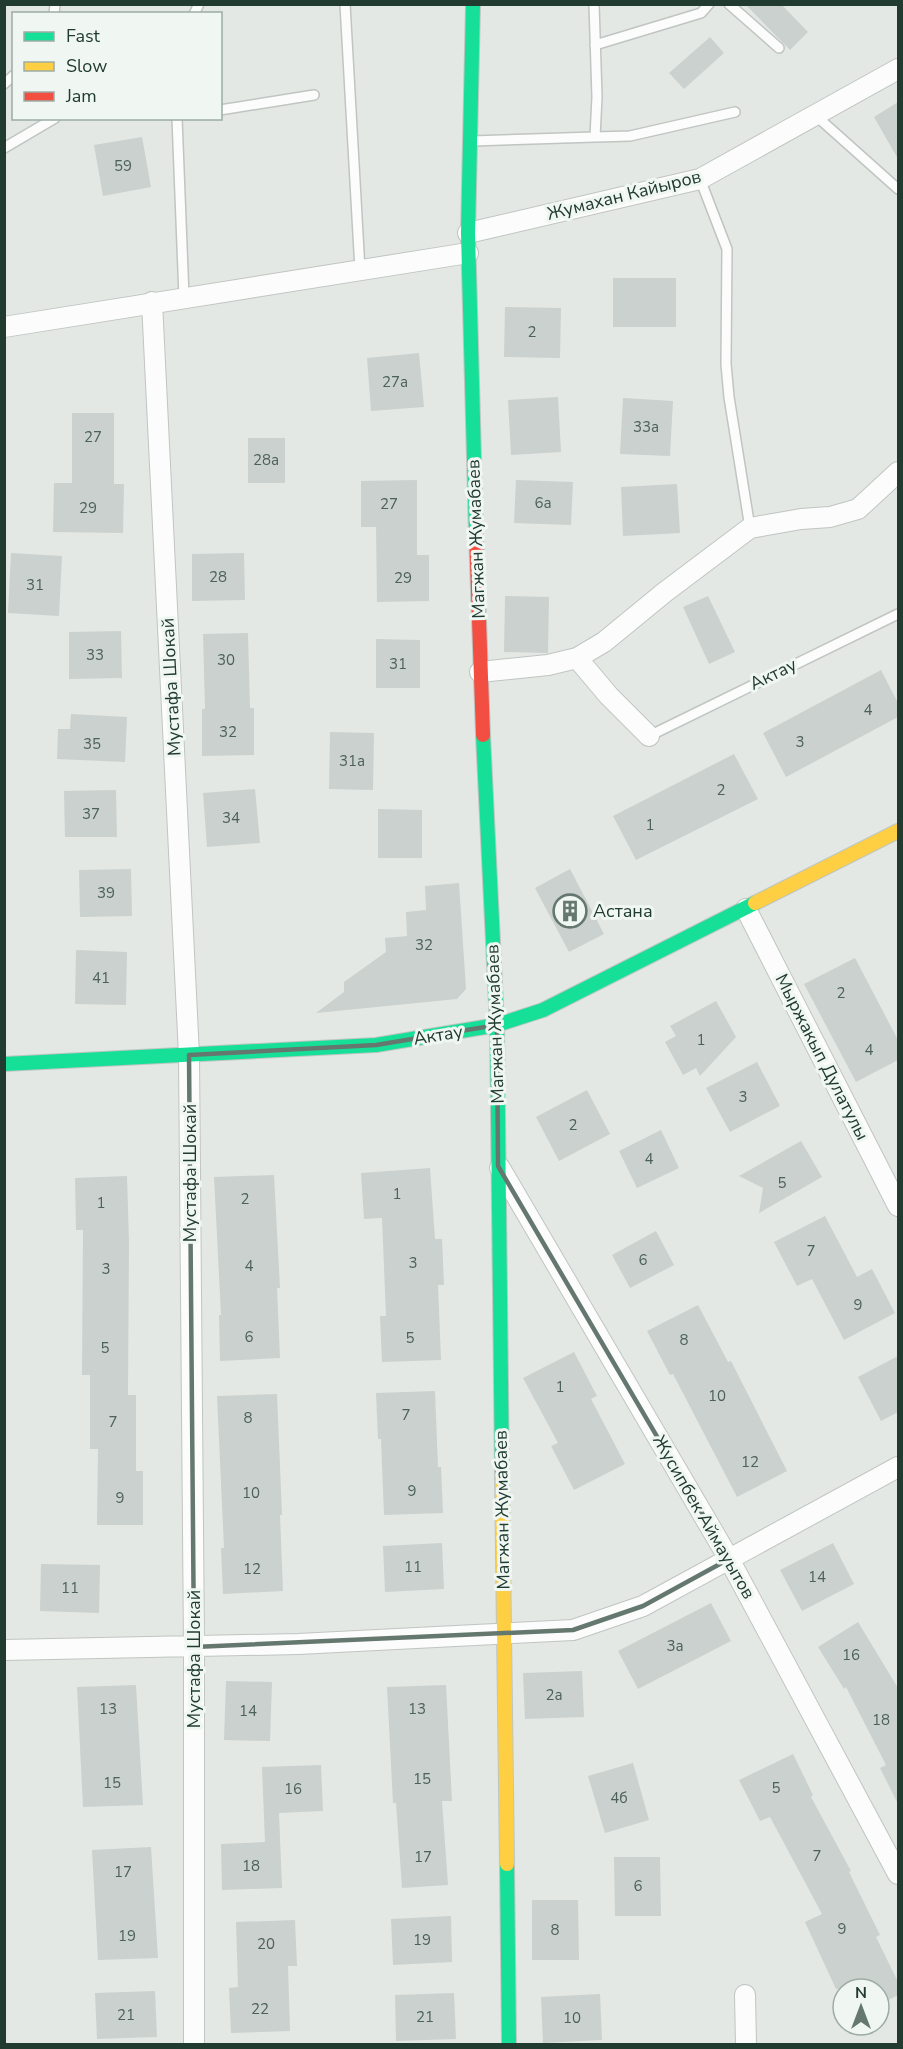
<svg xmlns="http://www.w3.org/2000/svg" width="903" height="2049" font-family="'Nunito Sans',sans-serif">
<rect width="100%" height="100%" fill="#e3e8e5"/>
<path fill="#cbd1ce" d="M745 4H781L808 32 790 50Z
M710 37 724 53 684 89 669 73Z
M898 102V159L874 117Z
M142 137 151 187 103 196 94 145Z
M613 278H676V327H613Z
M505 307 561 308 560 358 504 357Z
M419 353 424 407 371 411 367 358Z
M558 397 561 452 511 455 508 400Z
M623 398 673 401 670 456 620 454Z
M72 413H114V484H124L123 533 53 532 54 483H72Z
M248 438H285V483H248Z
M417 480V555H429V601L377 602 376 527H361V481Z
M516 480 573 482 571 525 514 523Z
M677 484 680 533 623 536 621 487Z
M11 553 62 556 59 616 8 613Z
M244 553 245 600 192 601V554Z
M505 596 549 597 548 653 504 652Z
M708 596 735 652 709 664 683 607Z
M121 631 122 678 69 679V632Z
M248 633 250 708H254V755L202 756V709H205L203 634Z
M376 639 420 640V688H376Z
M881 670 898 703V717L786 777 763 733Z
M71 714 127 717 125 762 57 759 58 729H70Z
M330 732 374 733 373 790 329 789Z
M734 754 758 799 636 860 613 816Z
M255 789 260 843 207 847 203 793Z
M116 790 117 837H65L64 791Z
M378 809 422 810V858H378Z
M131 869 132 916 80 917 79 870Z
M570 869 604 934 569 952 535 888Z
M459 883 466 989 457 999 316 1013 344 992V982L386 952 385 938 407 936 406 912 426 910 425 886Z
M76 950 127 952 126 1005 75 1004Z
M855 958 898 1040V1060L856 1082 804 984Z
M716 1001 736 1037 700 1076 696 1068 683 1075 665 1042 676 1036 670 1026Z
M757 1062 780 1106 730 1132 706 1088Z
M587 1090 610 1134 559 1161 536 1117Z
M661 1130 679 1168 637 1188 619 1151Z
M801 1141 822 1177 759 1213 763 1188 739 1176Z
M430 1168 435 1239H442L444 1285H438L441 1360 382 1362 380 1316H386L382 1218 364 1219 361 1173Z
M274 1175 280 1288H277L280 1358 220 1361 219 1315H221L214 1177Z
M127 1176 129 1242 128 1395H136V1471H143V1525H97L98 1449H90V1375H82L83 1230H76L75 1178Z
M825 1216 857 1277 872 1269 895 1313 844 1340 812 1279 797 1286 774 1242Z
M656 1231 674 1265 630 1288 612 1255Z
M698 1305 728 1362 731 1361 787 1471 737 1497 673 1374 670 1375 647 1331Z
M574 1352 597 1396 591 1399 625 1464 574 1490 551 1446 558 1443 523 1378Z
M898 1356V1412L881 1421 858 1377Z
M435 1391 438 1467H441L443 1513 384 1515 381 1439H378L376 1393Z
M277 1394 282 1515H280L283 1591 223 1594 221 1548H224L217 1396Z
M442 1543 444 1589 385 1592 383 1546Z
M833 1543 854 1584 802 1611 780 1570Z
M41 1564 100 1565 99 1613 40 1611Z
M711 1603 731 1641 638 1689 618 1651Z
M858 1622 898 1688V1804L880 1768 886 1765 846 1687 844 1689 818 1647Z
M582 1671 584 1717 525 1719 523 1673Z
M226 1681 272 1682 270 1741 224 1740Z
M136 1685 143 1805 83 1807 77 1687Z
M446 1685 452 1801H442L448 1885 402 1888 396 1803H393L387 1687Z
M793 1754 813 1795 811 1797 851 1871 849 1872 880 1935 876 1937 898 1982V1995L879 2005V1989H836L805 1922 822 1914 770 1817 760 1821 739 1780Z
M633 1763 649 1820 605 1833 588 1776Z
M321 1765 323 1811 279 1813 282 1888 222 1890 221 1844 265 1842 262 1767Z
M151 1847 158 1958 98 1960 92 1850Z
M614 1857H660L661 1916H615Z
M532 1900H578L579 1960H532Z
M451 1916 452 1962 393 1965 391 1919Z
M295 1920 297 1966H288L290 2031 231 2033 229 1988 238 1987 236 1922Z
M155 1991 157 2037 97 2039 95 1993Z
M454 1993 456 2039 396 2041 395 1995Z
M600 1994 602 2040 543 2043 541 1997Z"/>
<g fill="none" stroke-linecap="round" stroke-linejoin="round">
<defs>
<path id="lane" d="M345 4 360 270
M729 4 779 48
M54 14 55 4
M194 14 199 4
M595 45 701 13 709 4
M4 84 14 75
M220 110 314 95
M814 114 898 189
M177 118 184 297
M595 137 630 136 735 112
M472 141 595 137 597 97 594 4
M4 148 55 118
M700 179 727 249 726 364 729 397 750 528
M649 736 898 614"/>
<path id="street" d="M468 233 700 179 898 69
M152 302 189 1055 194 1647V2044
M4 327 468 253
M577 658 609 696 649 736
M480 672 548 665 577 658 604 642 665 592 750 528 801 519 830 517 858 509 898 472
M746 909 898 1206
M500 1168 729 1559 898 1874
M4 1650 298 1644 573 1630 643 1606 898 1467
M745 1995 746 2044"/>
<path id="fast" d="M473 4 468 233 476 533
M483 735 497 1025 502 1475
M4 1064 376 1045 497 1025 543 1010 755 903
M507 1864 509 2044"/>
<path id="slow" d="M755 903 898 831
M502 1475 507 1864"/>
<path id="jam" d="M476 533 483 735"/>
</defs>
<use href="#lane" stroke="#c0c5c2" stroke-width="12"/>
<use href="#street" stroke="#c0c5c2" stroke-width="22"/>
<use href="#fast" stroke="#bec6c2" stroke-width="16"/>
<use href="#slow" stroke="#bec6c2" stroke-width="16"/>
<use href="#jam" stroke="#bec6c2" stroke-width="16"/>
<use href="#lane" stroke="#fbfcfb" stroke-width="9"/>
<use href="#street" stroke="#fbfcfb" stroke-width="20"/>
<use href="#fast" stroke="#16e098" stroke-width="14"/>
<use href="#slow" stroke="#ffcf43" stroke-width="14"/>
<use href="#jam" stroke="#f24e42" stroke-width="14"/>
</g>
<path fill="none" stroke="#657870" stroke-width="4.5" stroke-linejoin="round" d="M497 1025 498 1166 729 1559 643 1606 573 1630 194 1647 189 1055 376 1045Z"/>
<defs>
<symbol id="building-ring" viewBox="-11 -11 22 22"><circle r="9.5" fill="#f0f7f3" stroke="#657870" stroke-width="1.5"/><path d="M-4-6H4V6H1V3H-1V6H-4ZM-2.5-4.3h1.7v1.8h-1.7ZM.8-4.3h1.7v1.8H.8ZM-2.5-1h1.7V.8h-1.7ZM.8-1h1.7V.8H.8Z" fill="#657870"/></symbol>
</defs>
<g fill-rule="evenodd">
<use href="#building-ring" x="551" y="892" width="38" height="38"/>
</g>
<g text-anchor="middle" dominant-baseline="central" stroke-width="6" stroke-linejoin="round" paint-order="stroke">
<g font-size="15" fill="#4c6159">
<text x="123" y="166">59</text>
<text x="532" y="332">2</text>
<text x="395" y="382">27а</text>
<text x="646" y="427">33а</text>
<text x="93" y="437">27</text>
<text x="266" y="460">28а</text>
<text x="543" y="503">6а</text>
<text x="389" y="504">27</text>
<text x="88" y="508">29</text>
<text x="218" y="577">28</text>
<text x="403" y="578">29</text>
<text x="35" y="585">31</text>
<text x="95" y="655">33</text>
<text x="226" y="660">30</text>
<text x="398" y="664">31</text>
<text x="868" y="710">4</text>
<text x="228" y="732">32</text>
<text x="800" y="742">3</text>
<text x="92" y="744">35</text>
<text x="352" y="761">31а</text>
<text x="721" y="790">2</text>
<text x="91" y="814">37</text>
<text x="231" y="818">34</text>
<text x="650" y="825">1</text>
<text x="106" y="893">39</text>
<text x="424" y="945">32</text>
<text x="101" y="978">41</text>
<text x="841" y="993">2</text>
<text x="701" y="1040">1</text>
<text x="869" y="1050">4</text>
<text x="743" y="1097">3</text>
<text x="573" y="1125">2</text>
<text x="649" y="1159">4</text>
<text x="782" y="1183">5</text>
<text x="397" y="1194">1</text>
<text x="245" y="1199">2</text>
<text x="101" y="1203">1</text>
<text x="811" y="1251">7</text>
<text x="643" y="1260">6</text>
<text x="413" y="1263">3</text>
<text x="249" y="1266">4</text>
<text x="106" y="1269">3</text>
<text x="858" y="1305">9</text>
<text x="249" y="1337">6</text>
<text x="410" y="1338">5</text>
<text x="684" y="1340">8</text>
<text x="105" y="1348">5</text>
<text x="560" y="1387">1</text>
<text x="717" y="1396">10</text>
<text x="406" y="1415">7</text>
<text x="248" y="1418">8</text>
<text x="113" y="1422">7</text>
<text x="750" y="1462">12</text>
<text x="412" y="1491">9</text>
<text x="251" y="1493">10</text>
<text x="120" y="1498">9</text>
<text x="413" y="1567">11</text>
<text x="252" y="1569">12</text>
<text x="817" y="1577">14</text>
<text x="70" y="1588">11</text>
<text x="675" y="1646">3а</text>
<text x="851" y="1655">16</text>
<text x="554" y="1695">2а</text>
<text x="108" y="1709">13</text>
<text x="417" y="1709">13</text>
<text x="248" y="1711">14</text>
<text x="881" y="1720">18</text>
<text x="422" y="1779">15</text>
<text x="112" y="1783">15</text>
<text x="776" y="1788">5</text>
<text x="293" y="1789">16</text>
<text x="619" y="1798">4б</text>
<text x="817" y="1856">7</text>
<text x="423" y="1857">17</text>
<text x="251" y="1866">18</text>
<text x="123" y="1872">17</text>
<text x="638" y="1886">6</text>
<text x="842" y="1929">9</text>
<text x="555" y="1930">8</text>
<text x="127" y="1936">19</text>
<text x="422" y="1940">19</text>
<text x="266" y="1944">20</text>
<text x="260" y="2009">22</text>
<text x="126" y="2015">21</text>
<text x="425" y="2017">21</text>
<text x="572" y="2018">10</text>
</g>
<g font-size="18" fill="#213b31" stroke="#f0f7f3">
<text transform="translate(624 195) rotate(-14)">Жумахан Кайыров</text>
<text transform="translate(476 539) rotate(-92)">Магжан Жумабаев</text>
<text transform="translate(773 674) rotate(-26)">Актау</text>
<text transform="translate(171 687) rotate(-93)">Мустафа Шокай</text>
<text transform="translate(495 1024) rotate(-92)">Магжан Жумабаев</text>
<text transform="translate(438 1035) rotate(-9)">Актау</text>
<text transform="translate(822 1057) rotate(63)">Мыржакып Дулатулы</text>
<text transform="translate(190 1173) rotate(-90)">Мустафа Шокай</text>
<text transform="translate(502 1510) rotate(-91)">Магжан Жумабаев</text>
<text transform="translate(704 1517) rotate(60)">Жусипбек Аймауытов</text>
<text transform="translate(194 1659) rotate(-90)">Мустафа Шокай</text>
</g>
<g font-size="18" fill="#213b31" stroke="#f0f7f3" text-anchor="start">
<text x="593" y="911">Астана</text>
</g>
</g>
<rect width="903" height="2049" fill="none" stroke="#213b31" stroke-width="12"/>
<rect x="12" y="12" width="210" height="108" fill="#f0f7f3" stroke="#9daca5" stroke-width="1.5"/>
<rect x="24" y="32" width="30" height="9" fill="#16e098" stroke="#9daca5" stroke-width="1.5"/>
<text x="66" y="42" font-size="18" fill="#213b31">Fast</text>
<rect x="24" y="62" width="30" height="9" fill="#ffcf43" stroke="#9daca5" stroke-width="1.5"/>
<text x="66" y="72" font-size="18" fill="#213b31">Slow</text>
<rect x="24" y="92" width="30" height="9" fill="#f24e42" stroke="#9daca5" stroke-width="1.5"/>
<text x="66" y="102" font-size="18" fill="#213b31">Jam</text>
<g transform="translate(861 2007)"><circle r="28" fill="#f0f7f3" stroke="#9daca5" stroke-width="1.5"/>
<path d="M0-4.5L10 22L0 15L-10 22Z" fill="#657870"/>
<text y="-9" font-size="16" font-weight="bold" text-anchor="middle" fill="#213b31">N</text>
</g>
</svg>
